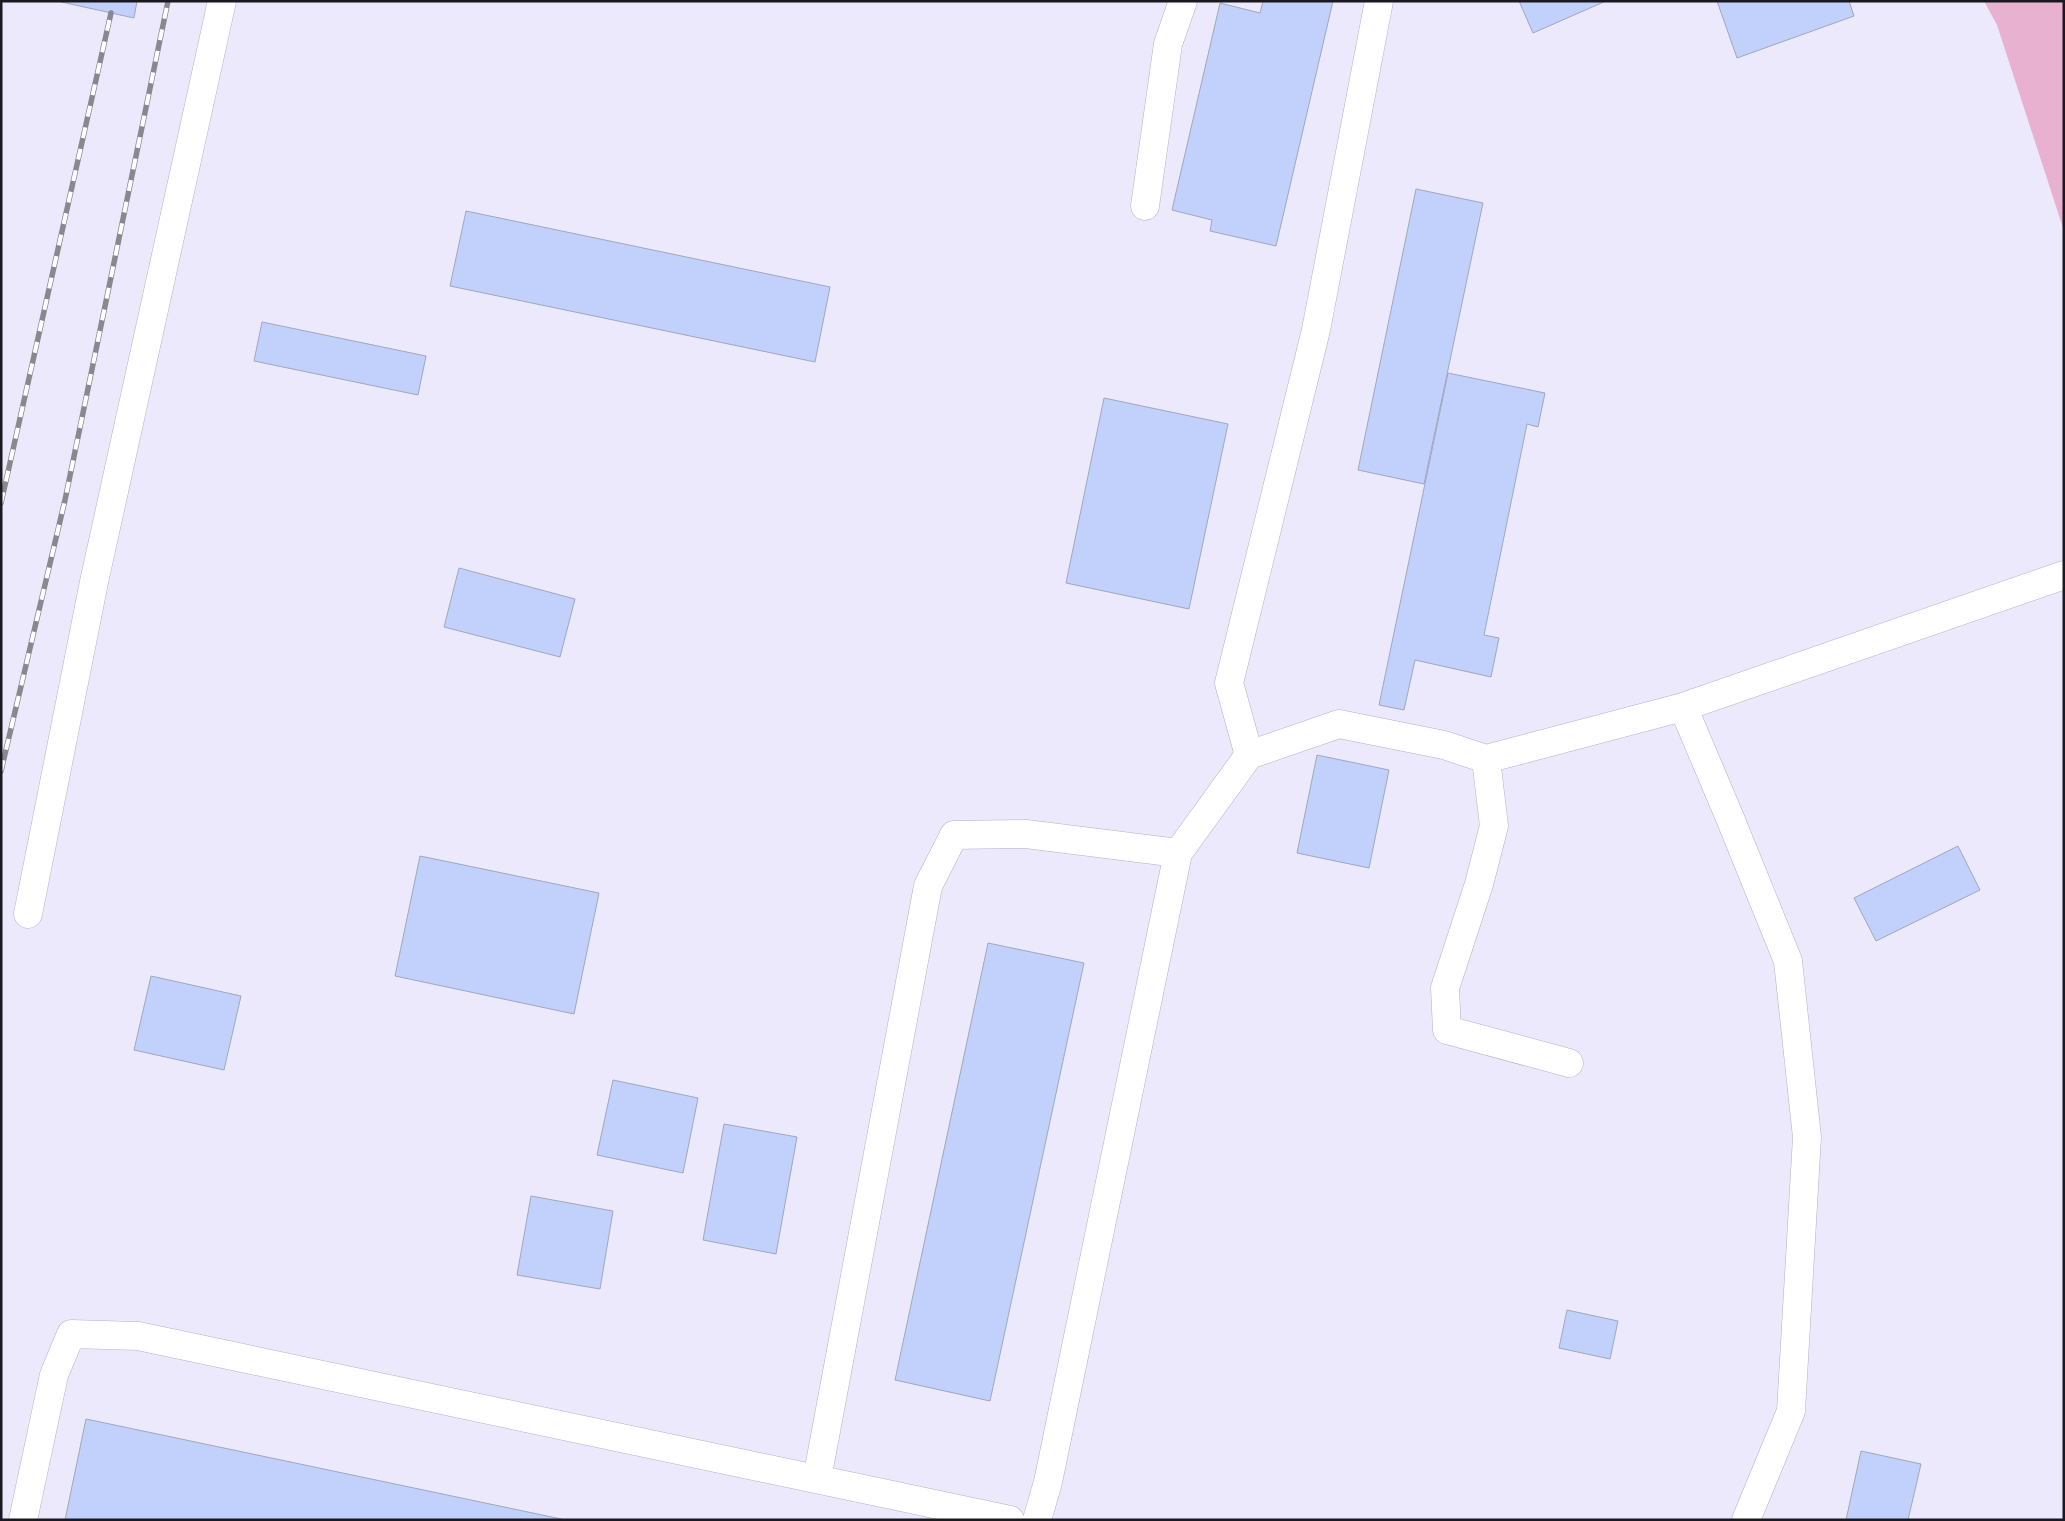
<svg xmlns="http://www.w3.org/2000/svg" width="2065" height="1521" font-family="Raleway,sans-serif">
<rect width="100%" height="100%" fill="#f5f3fd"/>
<path fill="#ede9fd" d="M1 1H2064V1520H1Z"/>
<path fill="#e9b1d0" d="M1984 1H2064V231L1997 25Z"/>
<path fill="#c2d1fb" stroke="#9fa7bd" d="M57 1H137L134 18Z
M1263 1H1333L1276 246 1210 231 1212 220 1172 210 1220 3 1260 13Z
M1519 1H1606L1533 33Z
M1717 1H1849L1854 16 1737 58Z
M1416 189 1483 203 1424 484 1358 470Z
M466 211 830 287 815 362 450 286Z
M262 322 426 356 418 395 254 361Z
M1448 373 1545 393 1538 427 1527 424 1484 635 1499 638 1491 677 1415 660 1404 710 1379 705Z
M1104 398 1228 424 1189 609 1066 583Z
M459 568 575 599 560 657 444 627Z
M1317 755 1389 770 1369 868 1297 853Z
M1958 846 1980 890 1876 941 1854 898Z
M420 856 599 893 574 1014 395 976Z
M988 943 1084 963 990 1401 895 1380Z
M151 976 241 996 224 1070 134 1050Z
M613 1080 698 1098 683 1173 597 1155Z
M724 1124 797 1137 776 1254 703 1240Z
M531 1196 613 1211 600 1289 517 1275Z
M1567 1310 1618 1321 1610 1359 1559 1348Z
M86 1419 566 1520H65Z
M1861 1451 1921 1464 1908 1520H1846Z"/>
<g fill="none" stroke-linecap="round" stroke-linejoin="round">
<defs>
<path id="minor" d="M1145 206 1168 44 1183 1
M1683 707 1730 818 1788 961 1807 1137 1791 1411 1746 1520
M1249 755 1229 683 1316 330 1379 1
M1486 759 1494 826 1479 884 1445 988 1447 1030 1569 1063
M28 914 94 582 222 1
M817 1479 928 886 954 835 1026 834 1178 853
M23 1520 54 1375 71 1334 138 1336 1010 1520
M1037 1520 1048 1482 1178 853 1249 755 1339 724 1444 745 1486 759 1683 707 2064 575"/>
</defs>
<use href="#minor" stroke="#b4afc7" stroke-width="29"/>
<use href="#minor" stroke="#fff" stroke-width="28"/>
<defs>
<path id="rail" d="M1 503 111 13
M1 771 65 500 168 1"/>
</defs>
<use href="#rail" stroke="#898891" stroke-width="5.5"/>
<use href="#rail" stroke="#fff" stroke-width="4" stroke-dasharray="11" stroke-linecap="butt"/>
</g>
<rect width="2065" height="1521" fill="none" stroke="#1a1921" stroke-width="5"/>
</svg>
